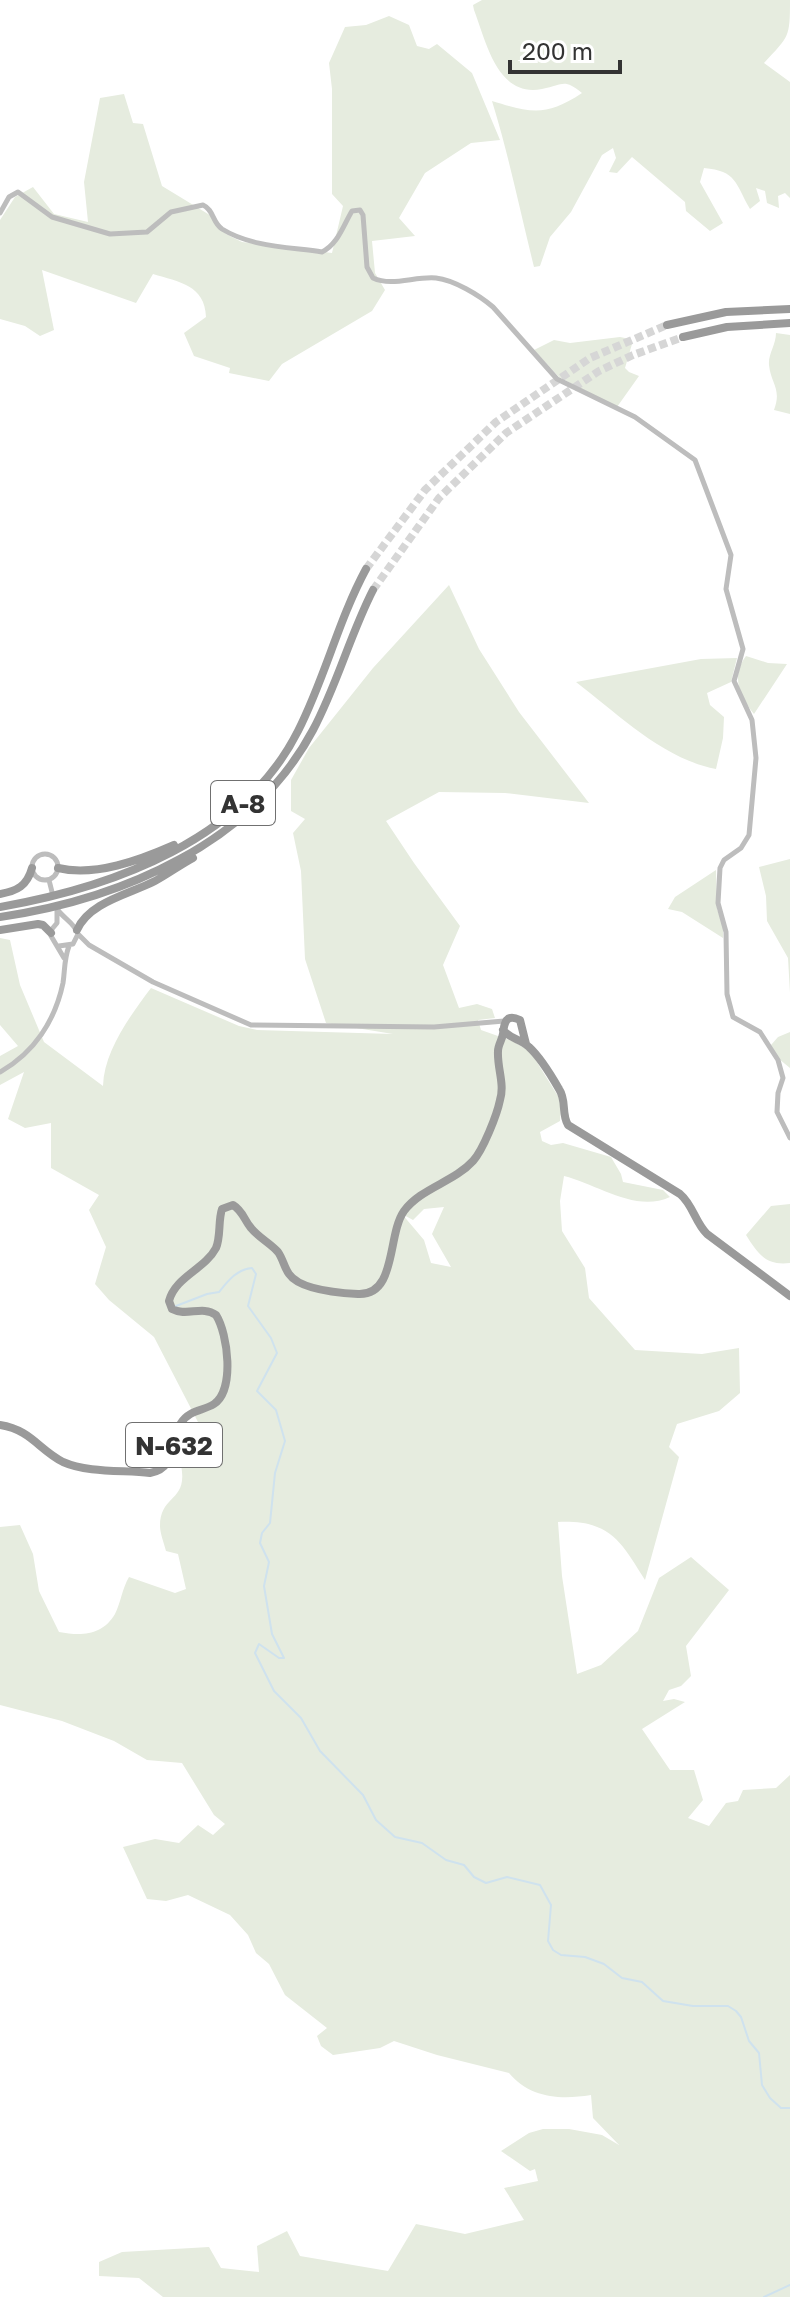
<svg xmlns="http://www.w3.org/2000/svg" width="790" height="2297" font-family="'Golos Text',sans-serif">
<rect width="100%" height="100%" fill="#fff"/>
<path fill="#e6ecdf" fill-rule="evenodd" d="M482 0H790C790 38 789 36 764 63L790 82V198L785 193 778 196 779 208 767 203 765 191 756 188 760 201 750 209C735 183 737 171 704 168L700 182 723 223 710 231 686 211 685 202 632 157 617 173 609 172 616 158 613 148 602 155 571 212 550 237 540 266 534 267C520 211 509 156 492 101 531 113 546 117 582 93 563 78 564 85 542 89 497 98 486 41 474 10L473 5Z
M389 16 409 25 417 46 429 49 437 44 472 73 500 140 471 143 425 173 399 218 415 236 372 241 375 273 385 290 372 311 282 364 269 381 229 373 230 368 194 356 184 333 206 317C205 285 179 282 153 274L136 303 42 270 54 330 40 336 25 326 0 319V220L15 197 33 187 54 214 88 222 84 182 100 98 124 94 133 123 143 124 162 186 213 217 226 234 242 242 332 253 343 206 332 194V89L329 63 345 27 366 25Z
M776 333 790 335V414L774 410C782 389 771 384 769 365 768 354 776 345 776 333Z
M620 337 630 339 632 344 625 368 629 372 639 376 617 407 559 377 534 350 554 340 570 343Z
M449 585 479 649 519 712 589 803 505 793 439 792 386 821 414 863 460 926 443 965 459 1008 477 1004 492 1009 495 1018 478 1020 481 1030 512 1041 530 1051 561 1101 560 1121 540 1132 542 1141 551 1145 563 1143 611 1157 621 1174 623 1182 663 1190 670 1197C635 1213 597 1184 564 1176L560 1201 562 1231 585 1268 589 1298 635 1350 702 1354 739 1348 740 1393 719 1411 677 1424 669 1447 679 1457 645 1580C620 1540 610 1520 558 1522L562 1576 577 1674 601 1665 638 1631 659 1578 691 1557 729 1590 686 1646 691 1676 681 1686 669 1690 663 1701 674 1699 685 1702 642 1729 670 1770H694L703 1800 688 1818 709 1826 726 1803 738 1801 743 1790 776 1788 790 1775V2297H163L139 2278 99 2276V2262L122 2252 209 2247 221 2268 259 2272 257 2246 287 2231 300 2256 388 2271 416 2224 465 2234 524 2220 504 2188 538 2181 535 2169 530 2171 501 2151 529 2133 543 2129H569L602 2135 619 2145 593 2118 591 2095C560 2100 530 2098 509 2073L437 2055 394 2041 380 2048 333 2055 321 2046 317 2036 327 2028 285 1995 269 1964 256 1953 248 1935 230 1915 188 1895 166 1901 147 1899 123 1847 155 1839 179 1843 198 1825 213 1835 225 1824 214 1815 182 1763 147 1760 114 1741 62 1721 0 1705V1527L20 1525 33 1554 39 1591 59 1632C81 1636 102 1636 115 1614 121 1602 122 1589 129 1577L175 1593 186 1589 178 1554 166 1551C164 1543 160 1533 160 1526 160 1491 194 1504 178 1454L199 1424 154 1337 109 1300 95 1284 106 1247 89 1210 99 1195 51 1168V1123L25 1128 8 1119 24 1072 0 1085V1056L18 1046 0 1025V938L10 940 20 985 44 1042 103 1086C104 1051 130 1016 151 988L239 1026 257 1030 393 1034 326 1023 305 959 301 871 293 833 305 819 291 811V780L309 748 373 668ZM444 1207 432 1234 451 1267 431 1263 424 1240 402 1214 413 1220 424 1209Z
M746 656 768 663 787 664 754 714C739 695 731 676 746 656Z
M737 658 731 682 707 693 710 705 724 717 723 738 716 769C663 759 618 714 576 682L701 659Z
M790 859V993L788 958 767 921 766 896 759 867Z
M716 870 717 909 723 925V938L682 912 668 909 675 897Z
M790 1032V1068L779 1059 771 1045 778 1037Z
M790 1204V1263C766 1266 758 1254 746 1235L771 1206Z"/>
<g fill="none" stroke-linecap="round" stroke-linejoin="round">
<path stroke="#cfe2ee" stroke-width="2" d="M176 1306 207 1294 219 1292C228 1281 237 1269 252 1268L256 1274 248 1306 271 1338 277 1353 257 1391 276 1410 285 1441 275 1473 270 1523 262 1533 260 1543 269 1562 264 1586 272 1634 284 1658H279L259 1644 255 1653 274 1691 301 1718 320 1751 363 1795 376 1820 395 1837 422 1843 446 1860 464 1865 474 1877 486 1883 507 1877 540 1885 551 1905 548 1941 553 1950 561 1955 585 1957 604 1964 622 1978 642 1982 663 2001 693 2006H728L736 2011 741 2017 749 2041 759 2053 762 2085 770 2098 781 2108H790
M764 2297 790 2285"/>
<path stroke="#d6d6d6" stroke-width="8" stroke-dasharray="8 4" stroke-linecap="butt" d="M366 569 425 490 496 422 590 358 667 325
M373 590 439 498 506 433 599 371 633 355 683 337"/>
<path stroke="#bdbdbd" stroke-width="5" d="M0 213 9 197 18 192 52 217 110 234 147 232 171 212 203 205C214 210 212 222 222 229 251 247 289 247 322 252 338 244 343 226 352 211L360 210 363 215 367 267 373 278C392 287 415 276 436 278 454 280 479 295 493 307L557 379 635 417 695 460 731 555 726 589 743 649 734 681 752 720 756 758 749 835 741 848 724 860 720 868 718 903 726 932 727 994 733 1017 760 1032 778 1060 783 1078 778 1093 777 1112 790 1138
M32 867a13 13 0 1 1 26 0a13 13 0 1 1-26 0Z
M49 880 52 892
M57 909C63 918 75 923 78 934L73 944 59 946
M57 910V923L52 929 51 936 64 958
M78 934 89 945 153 982 251 1025 434 1027 504 1021
M0 1072C34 1053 55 1021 63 983 65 970 64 959 69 946"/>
<path stroke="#9a9a9a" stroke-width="8" d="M667 325 726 312 790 309
M683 337 727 327 790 323
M58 868C95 877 140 860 174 845
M0 894C17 891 27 886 32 868
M0 907C114 887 243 840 298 731 325 678 338 621 366 569
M0 917C122 899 253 843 313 730 337 685 350 635 373 590
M0 930 38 924 43 925 51 933
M77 930C89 902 130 894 155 881 168 874 180 865 193 858
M503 1030C510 1039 521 1039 529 1047 541 1058 551 1075 559 1089 567 1101 561 1113 568 1125L680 1194C693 1205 695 1222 707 1234L790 1296
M0 1425C31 1430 38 1449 63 1462 88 1473 123 1470 150 1473 176 1469 171 1441 181 1423 189 1410 203 1411 214 1404 235 1390 228 1334 216 1315 202 1305 187 1317 172 1309L169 1301C175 1277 205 1269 216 1248 221 1236 218 1221 222 1209L233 1205C243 1211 244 1220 251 1228 259 1238 270 1243 278 1252 283 1259 284 1267 289 1274 300 1290 339 1293 358 1294 397 1296 387 1235 404 1211 421 1188 454 1182 473 1161 483 1150 497 1115 500 1100 505 1084 497 1068 498 1051 498 1045 502 1040 503 1034 504 1023 506 1013 520 1020L526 1044"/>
</g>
<g text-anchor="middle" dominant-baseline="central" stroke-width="8" stroke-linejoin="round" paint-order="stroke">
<g fill="#fff" stroke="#707070" stroke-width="2">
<rect x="211" y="781" width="64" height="44" rx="6"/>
<rect x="126" y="1423" width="96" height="44" rx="6"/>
</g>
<g font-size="26" font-weight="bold" fill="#333">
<text x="243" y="803">A-8</text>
<text x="174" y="1445">N-632</text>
</g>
</g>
<path d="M510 60v12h110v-12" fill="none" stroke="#333333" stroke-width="4"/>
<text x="522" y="60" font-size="24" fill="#333333" stroke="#ffffff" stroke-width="6" paint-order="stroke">200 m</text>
</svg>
